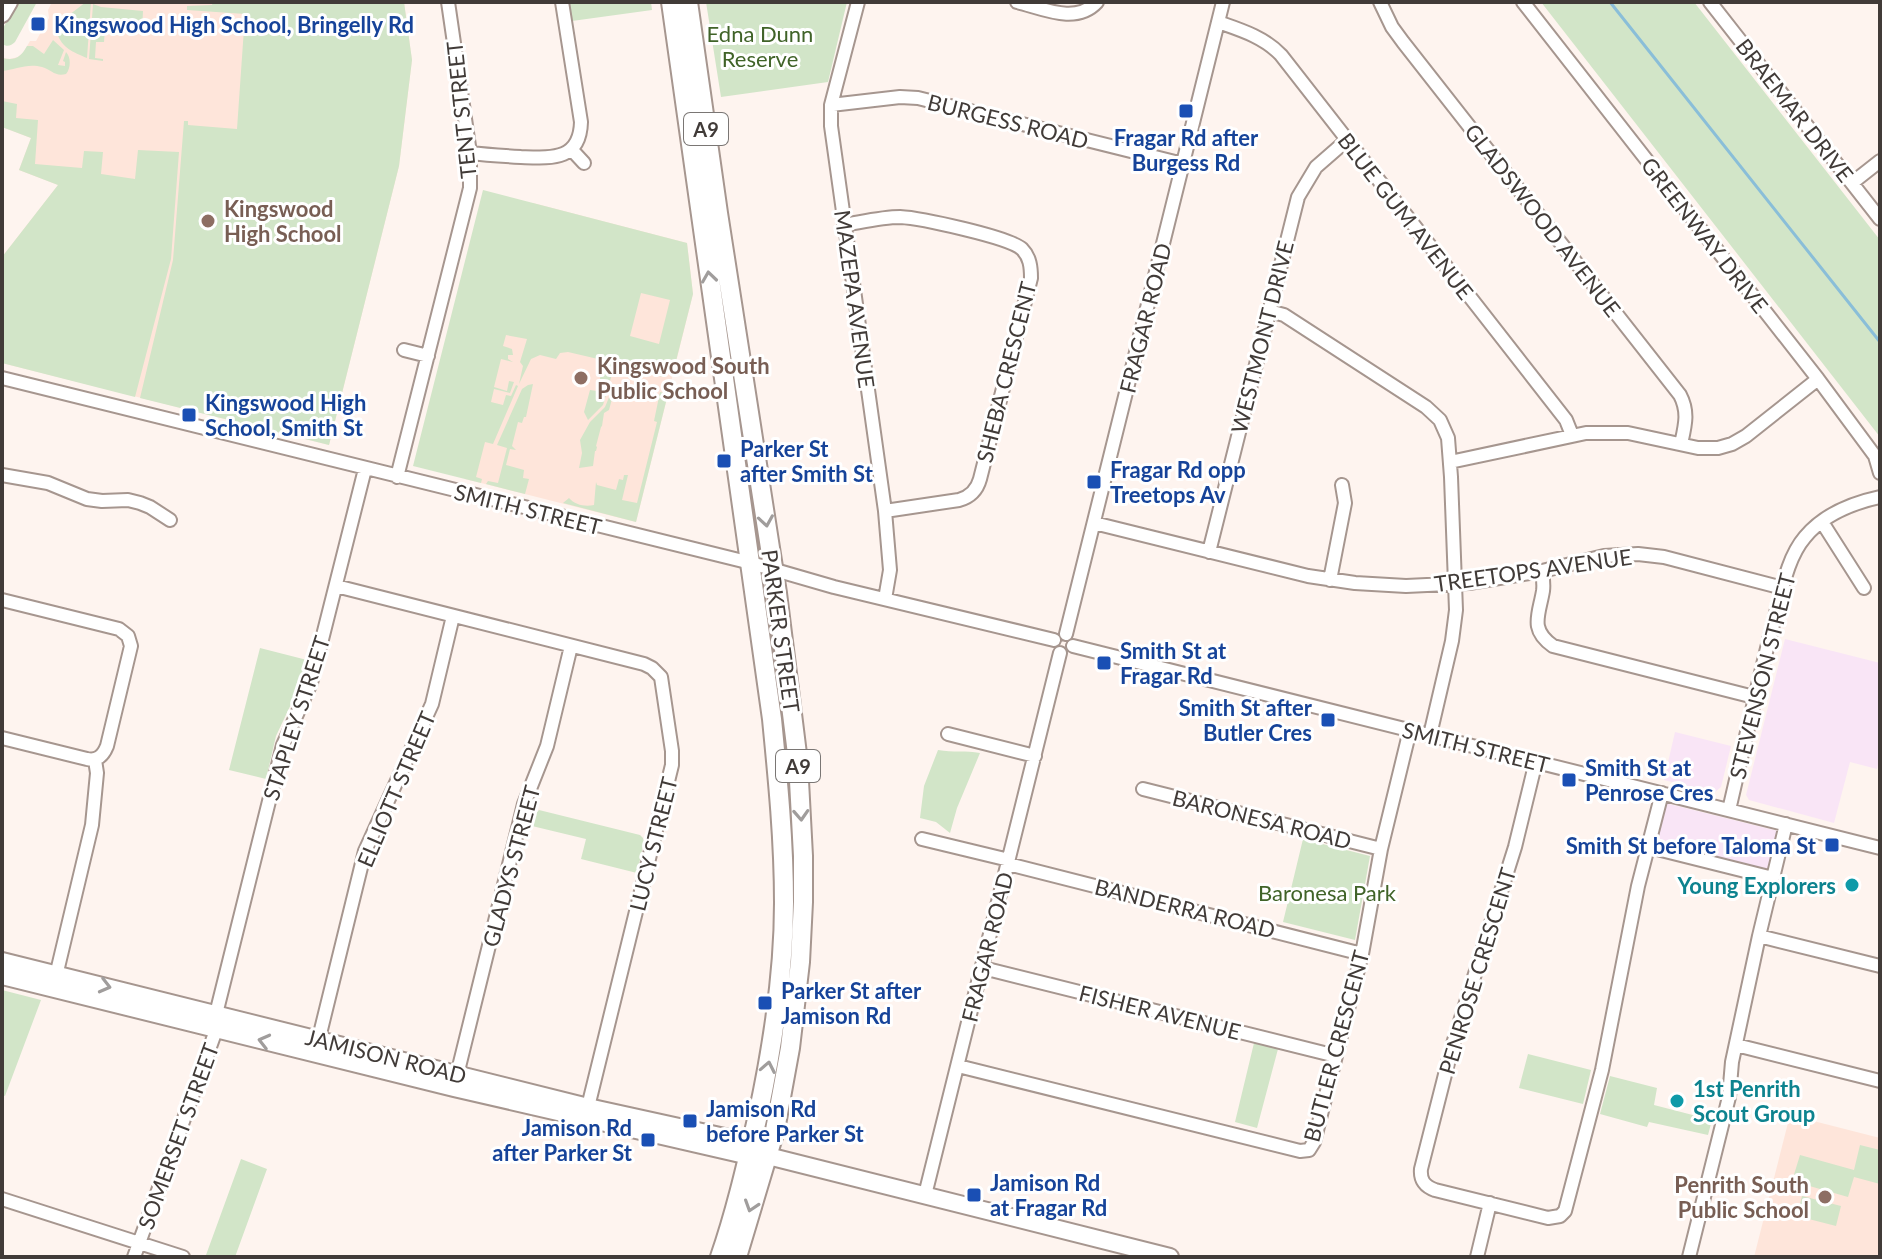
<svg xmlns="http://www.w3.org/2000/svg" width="1882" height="1259" font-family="Lato,sans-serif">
<rect width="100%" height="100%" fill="#fef4ef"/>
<path fill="#f9e5f6" d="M1785 639 1880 663V756L1877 769 1850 762 1834 823 1749 800 1746 795Z
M1675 732 1731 746 1721 787 1714 793 1664 780Z
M1665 803 1778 831 1767 873 1656 845Z"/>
<path fill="#fee5da" d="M52 2H404L412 60 399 166 329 445 2 363V257L58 185 19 170 31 138 2 127V58L10 59 18 57 23 53 30 41H36L49 18 48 10Z
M533 203 687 243 693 294 636 522 465 479Z
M1790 1115 1880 1138V1257H1754Z"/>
<path fill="#d2e5c8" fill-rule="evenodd" d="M18 2H37L15 42C11 46 7 47 2 44V30Z
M86 2H91L87 58C73 52 62 48 57 33L62 25 59 23 61 21Z
M213 2H404L412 60 399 166 329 445 140 398 173 260 184 121H188V125L237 129 245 14 187 10V6L212 5Z
M569 2H651L652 10 572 21Z
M706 2H847L828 82 721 97Z
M1541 2H1694L1880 240V437Z
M93 4 101 7 143 11 142 31 105 29 104 42H96L95 58 103 59V61L89 59Z
M53 40 64 50 58 65 65 66V62L63 61 66 52C71 57 71 68 66 74 55 77 52 70 42 67 27 63 15 70 2 71V58C15 61 21 57 27 46H33L44 54Z
M2 101 17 104 16 118 38 120 35 164 82 168 84 151 103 152 101 174 135 179 138 150 179 152 171 259 135 397 2 363V257L58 185 19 170 31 138 2 127Z
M483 190 687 243 693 294 676 361 670 360 667 375 663 374V377L615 364 603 405 588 420 584 412 590 390 597 391 603 366 597 364 598 359 568 352 560 353 556 359 540 355 531 359 519 384 523 366 520 362 527 339 506 335 503 346 512 349 513 355H508V359L513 362 501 359 494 387 507 391 509 381 514 382 510 393 494 389 491 402 503 405 506 395 511 396 516 385 518 386 493 444 485 442 476 477 482 479 481 483 413 466ZM641 293 670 300 659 344 630 336Z
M533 384 526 417H524L522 423 518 422 512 446 516 450 510 449 506 465 524 470 523 478 529 479 525 494 486 484 488 481 498 483 507 448 497 445 522 389 528 385Z
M660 392 668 394 636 522 563 503 569 498C575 505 585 507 594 505L596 482 597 485 616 490 619 479 623 480 624 475H628L622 500 637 503 657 422 654 421Z
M610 395H613L609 410 604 413 602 426 601 427 596 446 597 447 596 451H595L593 466 579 468 582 453 580 440 590 422 605 407Z
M260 648 307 660 302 681 276 736 266 779 229 770Z
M938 750C953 753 966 750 980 753L957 808 950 833 936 822 920 818 924 786Z
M539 810 640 835 643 838 644 842 637 873 581 859 586 839 532 826 534 815Z
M1303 839 1370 856 1355 940 1283 922Z
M2 990 41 1000 5 1096 2 1095Z
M1254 1043 1278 1049 1257 1128 1235 1122Z
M1528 1054 1591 1070 1583 1104 1519 1088Z
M1610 1076 1657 1088 1654 1105 1712 1120 1708 1135 1649 1122 1647 1127 1600 1114Z
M1860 1145 1880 1150V1184L1854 1177 1848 1197 1792 1181 1800 1155 1854 1170Z
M241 1159 267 1169 235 1257 206 1255Z
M1802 1196 1841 1206 1836 1226 1797 1216Z"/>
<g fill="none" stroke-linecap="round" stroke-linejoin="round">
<path stroke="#8abed8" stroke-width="3" d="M1610 2 1880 342"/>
<defs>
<path id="minor" d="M858 2 831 105V126L885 511 890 570 885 599
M1017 2C1042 8 1076 25 1097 2
M1380 2 1392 27 1403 42 1680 395C1689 412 1685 426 1681 444
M1523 2 1818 379 1875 456 1880 473
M1710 2 1880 219
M1218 22C1241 30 1264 37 1281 55L1566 420 1572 435
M831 105 900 97 918 98 1183 164
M571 149 584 163
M470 153C487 155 504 156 521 157 551 158 580 161 581 122L562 2
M1852 183 1880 161
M844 225C862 222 882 217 900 217 920 218 1009 237 1022 249 1030 257 1031 267 1031 278L980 479C977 490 970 497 959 500L885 511
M1269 311 1284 315 1426 407 1440 420 1448 438 1451 477 1456 610 1452 641 1430 735
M404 350 428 356
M2 378 751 563 834 587 1054 640
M1450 462 1586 433H1628L1698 448H1718L1732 444 1746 436 1818 379
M2 475 48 483 87 499 102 501 128 500 140 503 150 507 170 520
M397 477 470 188V153L448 2
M1822 522 1864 588
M1094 523 1308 576 1355 583 1406 586 1469 583 1542 571 1604 556 1638 554 1664 557 1783 588
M1209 552 1298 197 1316 167 1347 140
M1542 571C1543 578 1544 584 1543 591 1539 615 1529 629 1553 646L1754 697
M1330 580 1345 503 1342 485
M336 586 644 664 652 668 661 677 672 751V765L586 1115
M2 600 119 629 128 636 131 646 107 746C103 756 97 761 87 759L2 738
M1066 634 1223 2
M1073 646 1880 848
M948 734 1035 756
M1536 761 1515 847 1452 1047 1421 1169C1420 1180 1424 1186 1435 1190L1548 1218 1560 1216 1565 1211 1602 1070 1638 886 1662 793
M1143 789 1381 849
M1729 810C1744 746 1758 681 1775 617 1782 591 1787 558 1805 537 1824 514 1852 503 1880 497
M922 839 1009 860
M1649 847 1773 878
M1008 864 1362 954
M1759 936 1880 966
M983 968 1336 1056
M55 980 92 825 97 773 95 760
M1736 1045 1880 1081
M317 1046 365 851 432 704 453 616
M958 1066 1300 1151 1309 1150 1314 1142 1362 954 1381 849 1410 730
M456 1079 524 804 547 746 571 646
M925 1195 1060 653
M2 1199 183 1257
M134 1257 215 1033 217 1010 283 745 311 683 365 469
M1477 1257 1490 1203
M1689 1257 1729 1097 1732 1062 1759 936 1786 824"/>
<path id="major" d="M2 14 9 2
M2 961 588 1107 752 1143 760 1150
M2 976 454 1088 749 1156H768L1170 1257"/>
<path id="highway" d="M671 2 772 719C778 780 784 841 784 903 784 974 773 1045 758 1115 747 1162 736 1211 720 1257
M688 2 718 213 777 593 798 762 803 856V902L800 962 790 1048 775 1130 737 1257"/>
</defs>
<use href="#minor" stroke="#a6968f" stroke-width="16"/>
<use href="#major" stroke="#a6968f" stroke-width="20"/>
<use href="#highway" stroke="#a6968f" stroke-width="22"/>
<use href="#minor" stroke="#fff" stroke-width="12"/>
<use href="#major" stroke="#fff" stroke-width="16"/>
<use href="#highway" stroke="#fff" stroke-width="18"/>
</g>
<defs><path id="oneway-chevron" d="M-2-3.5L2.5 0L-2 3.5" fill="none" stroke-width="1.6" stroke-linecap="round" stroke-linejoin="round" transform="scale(2)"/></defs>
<g stroke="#a09d9c">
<use href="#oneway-chevron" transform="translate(709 277) rotate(-98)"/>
<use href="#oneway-chevron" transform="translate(766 521) rotate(81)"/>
<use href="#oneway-chevron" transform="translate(801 815) rotate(87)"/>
<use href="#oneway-chevron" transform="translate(105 986) rotate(14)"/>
<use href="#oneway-chevron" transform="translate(264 1041) rotate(-166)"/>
<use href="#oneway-chevron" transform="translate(768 1067) rotate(-79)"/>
<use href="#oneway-chevron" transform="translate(751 1206) rotate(108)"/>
</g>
<g fill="#1a4fb4" stroke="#fff" stroke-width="3">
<rect x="30" y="16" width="16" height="16" rx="4"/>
<rect x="1178" y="103" width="16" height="16" rx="4"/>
<rect x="181" y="407" width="16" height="16" rx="4"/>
<rect x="716" y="453" width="16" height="16" rx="4"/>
<rect x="1086" y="474" width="16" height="16" rx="4"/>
<rect x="1096" y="655" width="16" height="16" rx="4"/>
<rect x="1320" y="712" width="16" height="16" rx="4"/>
<rect x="1561" y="772" width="16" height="16" rx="4"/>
<rect x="1824" y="837" width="16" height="16" rx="4"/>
<rect x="757" y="995" width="16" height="16" rx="4"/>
<rect x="682" y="1113" width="16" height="16" rx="4"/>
<rect x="640" y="1132" width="16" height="16" rx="4"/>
<rect x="966" y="1187" width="16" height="16" rx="4"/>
</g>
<g fill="#8d6e63" stroke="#fff" stroke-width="3">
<circle cx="208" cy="221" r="8"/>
<circle cx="581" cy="378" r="8"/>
<circle cx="1825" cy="1197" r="8"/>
</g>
<g fill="#0f9aa8" stroke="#fff" stroke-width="3">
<circle cx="1852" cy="885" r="8"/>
<circle cx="1677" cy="1101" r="8"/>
</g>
<g text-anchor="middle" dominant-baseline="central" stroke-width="6" stroke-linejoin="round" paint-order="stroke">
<g fill="#fff" stroke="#7a7674" stroke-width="2">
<rect x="684" y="113" width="44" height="32" rx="6"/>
<rect x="776" y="750" width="44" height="32" rx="6"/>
</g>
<g font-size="20" font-weight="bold" fill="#413b38">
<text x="706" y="129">A9</text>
<text x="798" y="766">A9</text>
</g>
<g font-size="22" font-weight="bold" fill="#164399" stroke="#fff" text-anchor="start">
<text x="54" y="24">Kingswood High School, Bringelly Rd</text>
<text x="1186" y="137" text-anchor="middle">Fragar Rd after<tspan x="1186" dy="25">Burgess Rd</tspan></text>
<text x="205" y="402">Kingswood High<tspan x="205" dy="25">School, Smith St</tspan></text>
<text x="740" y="448">Parker St<tspan x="740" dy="25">after Smith St</tspan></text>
<text x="1110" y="469">Fragar Rd opp<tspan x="1110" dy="25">Treetops Av</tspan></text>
<text x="1120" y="650">Smith St at<tspan x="1120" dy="25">Fragar Rd</tspan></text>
<text x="1312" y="707" text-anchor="end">Smith St after<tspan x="1312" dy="25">Butler Cres</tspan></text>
<text x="1585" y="767">Smith St at<tspan x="1585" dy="25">Penrose Cres</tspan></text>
<text x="1816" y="845" text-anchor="end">Smith St before Taloma St</text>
<text x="781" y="990">Parker St after<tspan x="781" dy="25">Jamison Rd</tspan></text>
<text x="706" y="1108">Jamison Rd<tspan x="706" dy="25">before Parker St</tspan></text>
<text x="632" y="1127" text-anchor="end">Jamison Rd<tspan x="632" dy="25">after Parker St</tspan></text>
<text x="990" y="1182">Jamison Rd<tspan x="990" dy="25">at Fragar Rd</tspan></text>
</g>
<g font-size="22" fill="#406328" stroke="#fff">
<text x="760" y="33">Edna Dunn<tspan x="760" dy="25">Reserve</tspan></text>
<text x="1327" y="892">Baronesa Park</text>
</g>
<g font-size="22" fill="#413b38" stroke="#fff">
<text transform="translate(461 110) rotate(-96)">TENT STREET</text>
<text transform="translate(1795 110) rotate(52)">BRAEMAR DRIVE</text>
<text transform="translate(1008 121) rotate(14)">BURGESS ROAD</text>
<text transform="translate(1406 216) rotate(52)">BLUE GUM AVENUE</text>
<text transform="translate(1543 220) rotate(52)">GLADSWOOD AVENUE</text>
<text transform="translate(1705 235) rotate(52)">GREENWAY DRIVE</text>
<text transform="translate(855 299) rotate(82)">MAZEPA AVENUE</text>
<text transform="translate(1145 318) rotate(-76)">FRAGAR ROAD</text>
<text transform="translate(1262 337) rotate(-76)">WESTMONT DRIVE</text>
<text transform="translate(1006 372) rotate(-76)">SHEBA CRESCENT</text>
<text transform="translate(528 509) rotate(14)">SMITH STREET</text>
<text transform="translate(1533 570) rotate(-8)">TREETOPS AVENUE</text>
<text transform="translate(781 631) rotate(82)">PARKER STREET</text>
<text transform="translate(1762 676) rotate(-76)">STEVENSON STREET</text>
<text transform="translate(296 718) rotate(-72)">STAPLEY STREET</text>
<text transform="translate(1476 747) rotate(14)">SMITH STREET</text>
<text transform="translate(396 789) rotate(-67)">ELLIOTT STREET</text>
<text transform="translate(1262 819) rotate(14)">BARONESA ROAD</text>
<text transform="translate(653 844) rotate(-76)">LUCY STREET</text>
<text transform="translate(511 866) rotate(-75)">GLADYS STREET</text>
<text transform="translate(1185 908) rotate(14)">BANDERRA ROAD</text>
<text transform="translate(987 947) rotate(-76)">FRAGAR ROAD</text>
<text transform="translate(1477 971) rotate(-73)">PENROSE CRESCENT</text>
<text transform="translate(1160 1012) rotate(14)">FISHER AVENUE</text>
<text transform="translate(1336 1046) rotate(-75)">BUTLER CRESCENT</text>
<text transform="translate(386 1056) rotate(14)">JAMISON ROAD</text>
<text transform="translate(178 1136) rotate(-70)">SOMERSET STREET</text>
</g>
<g font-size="22" font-weight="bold" fill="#785e54" stroke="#fff" text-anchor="start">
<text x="224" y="208">Kingswood<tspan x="224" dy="25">High School</tspan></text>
<text x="597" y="365">Kingswood South<tspan x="597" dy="25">Public School</tspan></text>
<text x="1809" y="1184" text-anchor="end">Penrith South<tspan x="1809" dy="25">Public School</tspan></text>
</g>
<g font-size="22" font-weight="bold" fill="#0d838f" stroke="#fff" text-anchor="end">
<text x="1836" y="885">Young Explorers</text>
<text x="1693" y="1088" text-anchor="start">1st Penrith<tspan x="1693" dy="25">Scout Group</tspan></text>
</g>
</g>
<rect width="1882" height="1259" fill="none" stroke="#413b38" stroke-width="8"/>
</svg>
